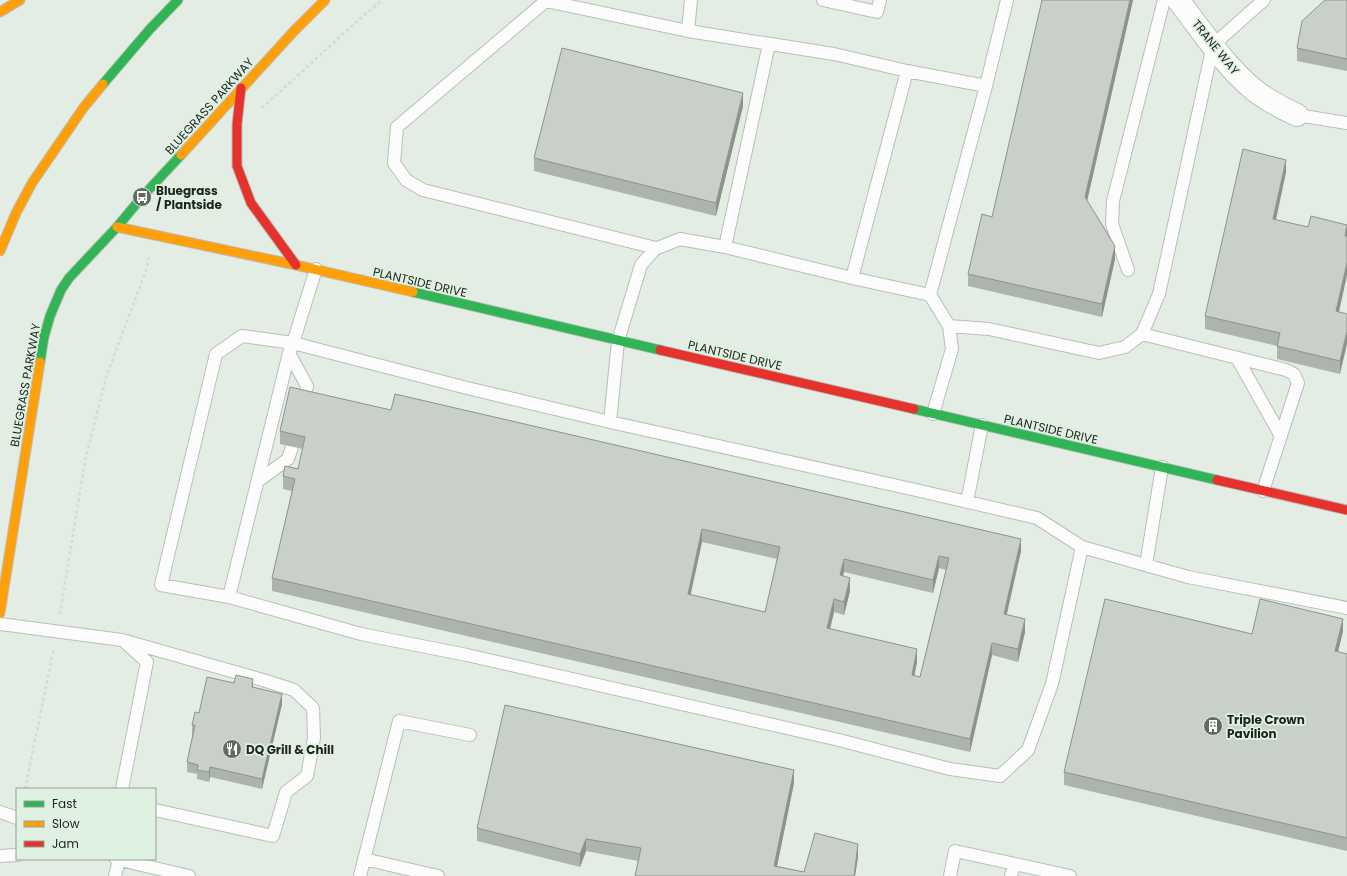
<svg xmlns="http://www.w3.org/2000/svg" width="1347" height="876" font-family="Poppins,sans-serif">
<rect width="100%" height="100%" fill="#e3ede4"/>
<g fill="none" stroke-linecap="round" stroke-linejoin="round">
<defs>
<path id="lane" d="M547 0 397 127 394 163 406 180 423 190 656 248
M691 0 688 31 834 54 907 71 986 86
M823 0 877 12 880 0
M546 1 688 31
M1297 115 1347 123
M725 247 769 44
M316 269 293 343 242 336 216 354 161 585 229 597 361 634 467 655 839 740 950 769 1000 776 1028 750 1052 684 1082 547 1188 577 1347 608
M1128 270 1112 224 1113 201 1164 0
M852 278 907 71
M949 326 989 329 1099 353 1125 347 1142 334 1159 294 1213 45 1264 0
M1142 334 1286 370 1294 374 1298 383 1263 491
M289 353 307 386 303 403
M1237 358 1281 436
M933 414 952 349 949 326 930 295 986 86 1007 0
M610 422 618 341 641 265 655 249 680 239 725 247 852 278 930 295
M258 481 288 459 292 447
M967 502 982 425
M1146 565 1162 467
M229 597 289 353 293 343 467 388 610 422 916 490 1037 518 1082 547
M0 624 122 640 263 680 294 690 313 708 314 738 307 776 286 792 273 836 155 810
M122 789 147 662 125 642
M0 812 17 818
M0 856 17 855
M116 859 189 876
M364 859 438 876
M115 876 119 860
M360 876 399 721 470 735
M950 876 955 851 1070 876
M1011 876 1014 864"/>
<path id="street" d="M1178 0C1202 31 1224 65 1254 90 1267 100 1282 108 1297 115"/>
<path id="fast" d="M103 84 150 29 178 0
M413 292 660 350
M40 362 44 337 50 316 61 290 69 278 117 227 142 197 181 155
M914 409 1217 480"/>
<path id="slow" d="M0 12 20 0
M181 155 294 31 325 0
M117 227 296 265 413 292
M0 251 16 213 32 183 84 107 103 84
M0 613 40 362"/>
<path id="jam" d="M241 88 237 124V166L251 203 296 265
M660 350 914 409
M1217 480 1347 510"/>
</defs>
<use href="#lane" stroke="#b8bfb8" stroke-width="14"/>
<use href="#street" stroke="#b8bfb8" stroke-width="24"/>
<use href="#fast" stroke="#b8bfb8" stroke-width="11"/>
<use href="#slow" stroke="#b8bfb8" stroke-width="11"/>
<use href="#jam" stroke="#b8bfb8" stroke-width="11"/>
<path stroke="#d5d9d6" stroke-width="2.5" stroke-dasharray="3 3" stroke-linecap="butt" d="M262 108 354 24 382 0
M60 614 85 461 107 374 146 271 149 257
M25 789 54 648"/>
<use href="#lane" stroke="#fbfcfb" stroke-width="12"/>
<use href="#street" stroke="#fbfcfb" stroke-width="22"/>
<use href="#fast" stroke="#30b455" stroke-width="9"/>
<use href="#slow" stroke="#ff9f0a" stroke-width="9"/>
<use href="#jam" stroke="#e5322d" stroke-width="9"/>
</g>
<path fill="#adb3ae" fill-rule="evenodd" d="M1133 0 1087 201 1115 259 1102 317 968 286V274L992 217Z
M1347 0V71L1297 61V48Z
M743 106 716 216 534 171V158Z
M1286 172 1276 220 1308 227 1347 225V275L1339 312 1347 314 1340 374 1277 359V346L1205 329V316Z
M391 410 1021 551 1006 614 1025 632 1018 662 992 655 970 752 272 591V578L292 491 283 489V476L298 469 303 449 280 444V431ZM702 542 777 559 765 612 690 595ZM939 568 946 570 920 677 914 676 917 662 830 629 834 612 844 615 850 591 843 576 844 572 933 593Z
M1343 631 1338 652 1347 654V851L1064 785V772L1252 634Z
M253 687 282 704 262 789 210 777 209 782 197 779V774L187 772V762L193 735H192V725L199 713Z
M794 783 777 866 804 872 858 857 855 876H635L638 861 586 851 580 867 477 841V828Z"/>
<path fill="#8d928d" d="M1130 0H1133L1085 210V197Z
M743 93V106L716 216V203Z
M1286 160V172L1273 232V219Z
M1347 225V238L1345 236Z
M1115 246V259L1102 317V304Z
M1347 263V275L1336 324V311Z
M1347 331V344L1340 374V361Z
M702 529V542L688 607V594Z
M1021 539V551L1004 627V614Z
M939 556V568L933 593V580Z
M844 559V572L840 588V575Z
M850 578V591L844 615V602Z
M834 599V612L827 641V628Z
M1025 619V632L1018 662V649Z
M1343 619V631L1335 664V651Z
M992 643V655L970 752V739Z
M917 649V662L912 688V675Z
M253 679V689L252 687Z
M282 694V704L262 789V779Z
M210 767V777L209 782V772Z
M794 770V783L775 876 774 866Z
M586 839V851L580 867V854Z
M858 844V857L855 876H854Z"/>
<path fill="#c9d0ca" stroke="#8d928d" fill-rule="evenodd" d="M1042 0H1130L1085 197 1115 246 1102 304 968 274 982 214 992 217Z
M1325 0H1347V59L1297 48 1302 21Z
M562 48 743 93 716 203 534 158Z
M1243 149 1286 160 1273 219 1308 227 1311 216 1347 225 1345 236H1347V263L1336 311 1347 314V331L1340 361 1277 346 1280 333 1205 316Z
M290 387 391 410 395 394 1021 539 1004 614 1025 619 1018 649 992 643 970 739 272 578 295 479 283 476 285 466 298 469 305 437 280 431ZM702 529 780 547 765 612 688 594ZM939 556 949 558 920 677 912 675 917 649 827 628 834 599 844 602 850 578 840 575 844 559 933 580Z
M1105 599 1252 634 1260 599 1343 619 1335 651 1347 654V838L1064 772Z
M236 675 253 679 252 687 282 694 262 779 210 767 209 772 197 770 198 765 187 762 195 725H192L195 712 199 713 207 677 234 683Z
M505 705 794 770 774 866 804 872 815 833 858 844 854 876H635L641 848 586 839 580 854 477 828Z"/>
<defs>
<symbol id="bus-disc" viewBox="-11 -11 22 22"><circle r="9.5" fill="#626a63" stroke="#dff1e0"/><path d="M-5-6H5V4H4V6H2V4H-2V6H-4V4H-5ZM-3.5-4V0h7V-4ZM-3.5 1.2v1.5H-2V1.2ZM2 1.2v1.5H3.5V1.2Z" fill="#fff"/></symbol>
<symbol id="building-disc" viewBox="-11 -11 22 22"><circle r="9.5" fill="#626a63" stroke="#dff1e0"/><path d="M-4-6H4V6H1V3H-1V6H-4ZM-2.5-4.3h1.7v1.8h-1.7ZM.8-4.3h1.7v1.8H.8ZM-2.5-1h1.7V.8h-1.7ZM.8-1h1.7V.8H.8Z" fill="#fff"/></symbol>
<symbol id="restaurant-disc" viewBox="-11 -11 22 22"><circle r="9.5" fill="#626a63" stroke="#dff1e0"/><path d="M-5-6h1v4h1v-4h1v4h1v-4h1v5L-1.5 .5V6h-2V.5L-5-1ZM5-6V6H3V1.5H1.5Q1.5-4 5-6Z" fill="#fff"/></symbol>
</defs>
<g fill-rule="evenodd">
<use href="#bus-disc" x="131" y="186" width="22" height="22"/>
<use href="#building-disc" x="1202" y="715" width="22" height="22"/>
<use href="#restaurant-disc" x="221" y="738" width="22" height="22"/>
</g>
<g text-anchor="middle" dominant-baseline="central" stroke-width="3.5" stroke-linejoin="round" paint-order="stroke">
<g font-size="12" fill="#1d241e" stroke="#dff1e0">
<text transform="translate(1216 47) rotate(51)">TRANE WAY</text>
<text transform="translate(209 106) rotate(-48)">BLUEGRASS PARKWAY</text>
<text transform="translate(420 282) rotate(13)">PLANTSIDE DRIVE</text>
<text transform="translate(735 355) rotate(13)">PLANTSIDE DRIVE</text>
<text transform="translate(25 385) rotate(-80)">BLUEGRASS PARKWAY</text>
<text transform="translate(1051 429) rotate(13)">PLANTSIDE DRIVE</text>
</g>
<g font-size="12" font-weight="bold" fill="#1d241e" stroke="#dff1e0" text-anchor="start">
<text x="156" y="190">Bluegrass<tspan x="156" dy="14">/ Plantside</tspan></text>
<text x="1227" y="719">Triple Crown<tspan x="1227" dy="14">Pavilion</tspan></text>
<text x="246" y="749">DQ Grill &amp; Chill</text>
</g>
</g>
<rect x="16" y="788" width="140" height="72" fill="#dff1e0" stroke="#919f92"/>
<rect x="24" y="801" width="20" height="6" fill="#30b455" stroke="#919f92"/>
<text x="52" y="808" font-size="12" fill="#1d241e">Fast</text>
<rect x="24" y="821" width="20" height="6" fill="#ff9f0a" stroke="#919f92"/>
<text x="52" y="828" font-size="12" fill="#1d241e">Slow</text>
<rect x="24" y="841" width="20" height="6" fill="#e5322d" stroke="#919f92"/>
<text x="52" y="848" font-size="12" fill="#1d241e">Jam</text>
</svg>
